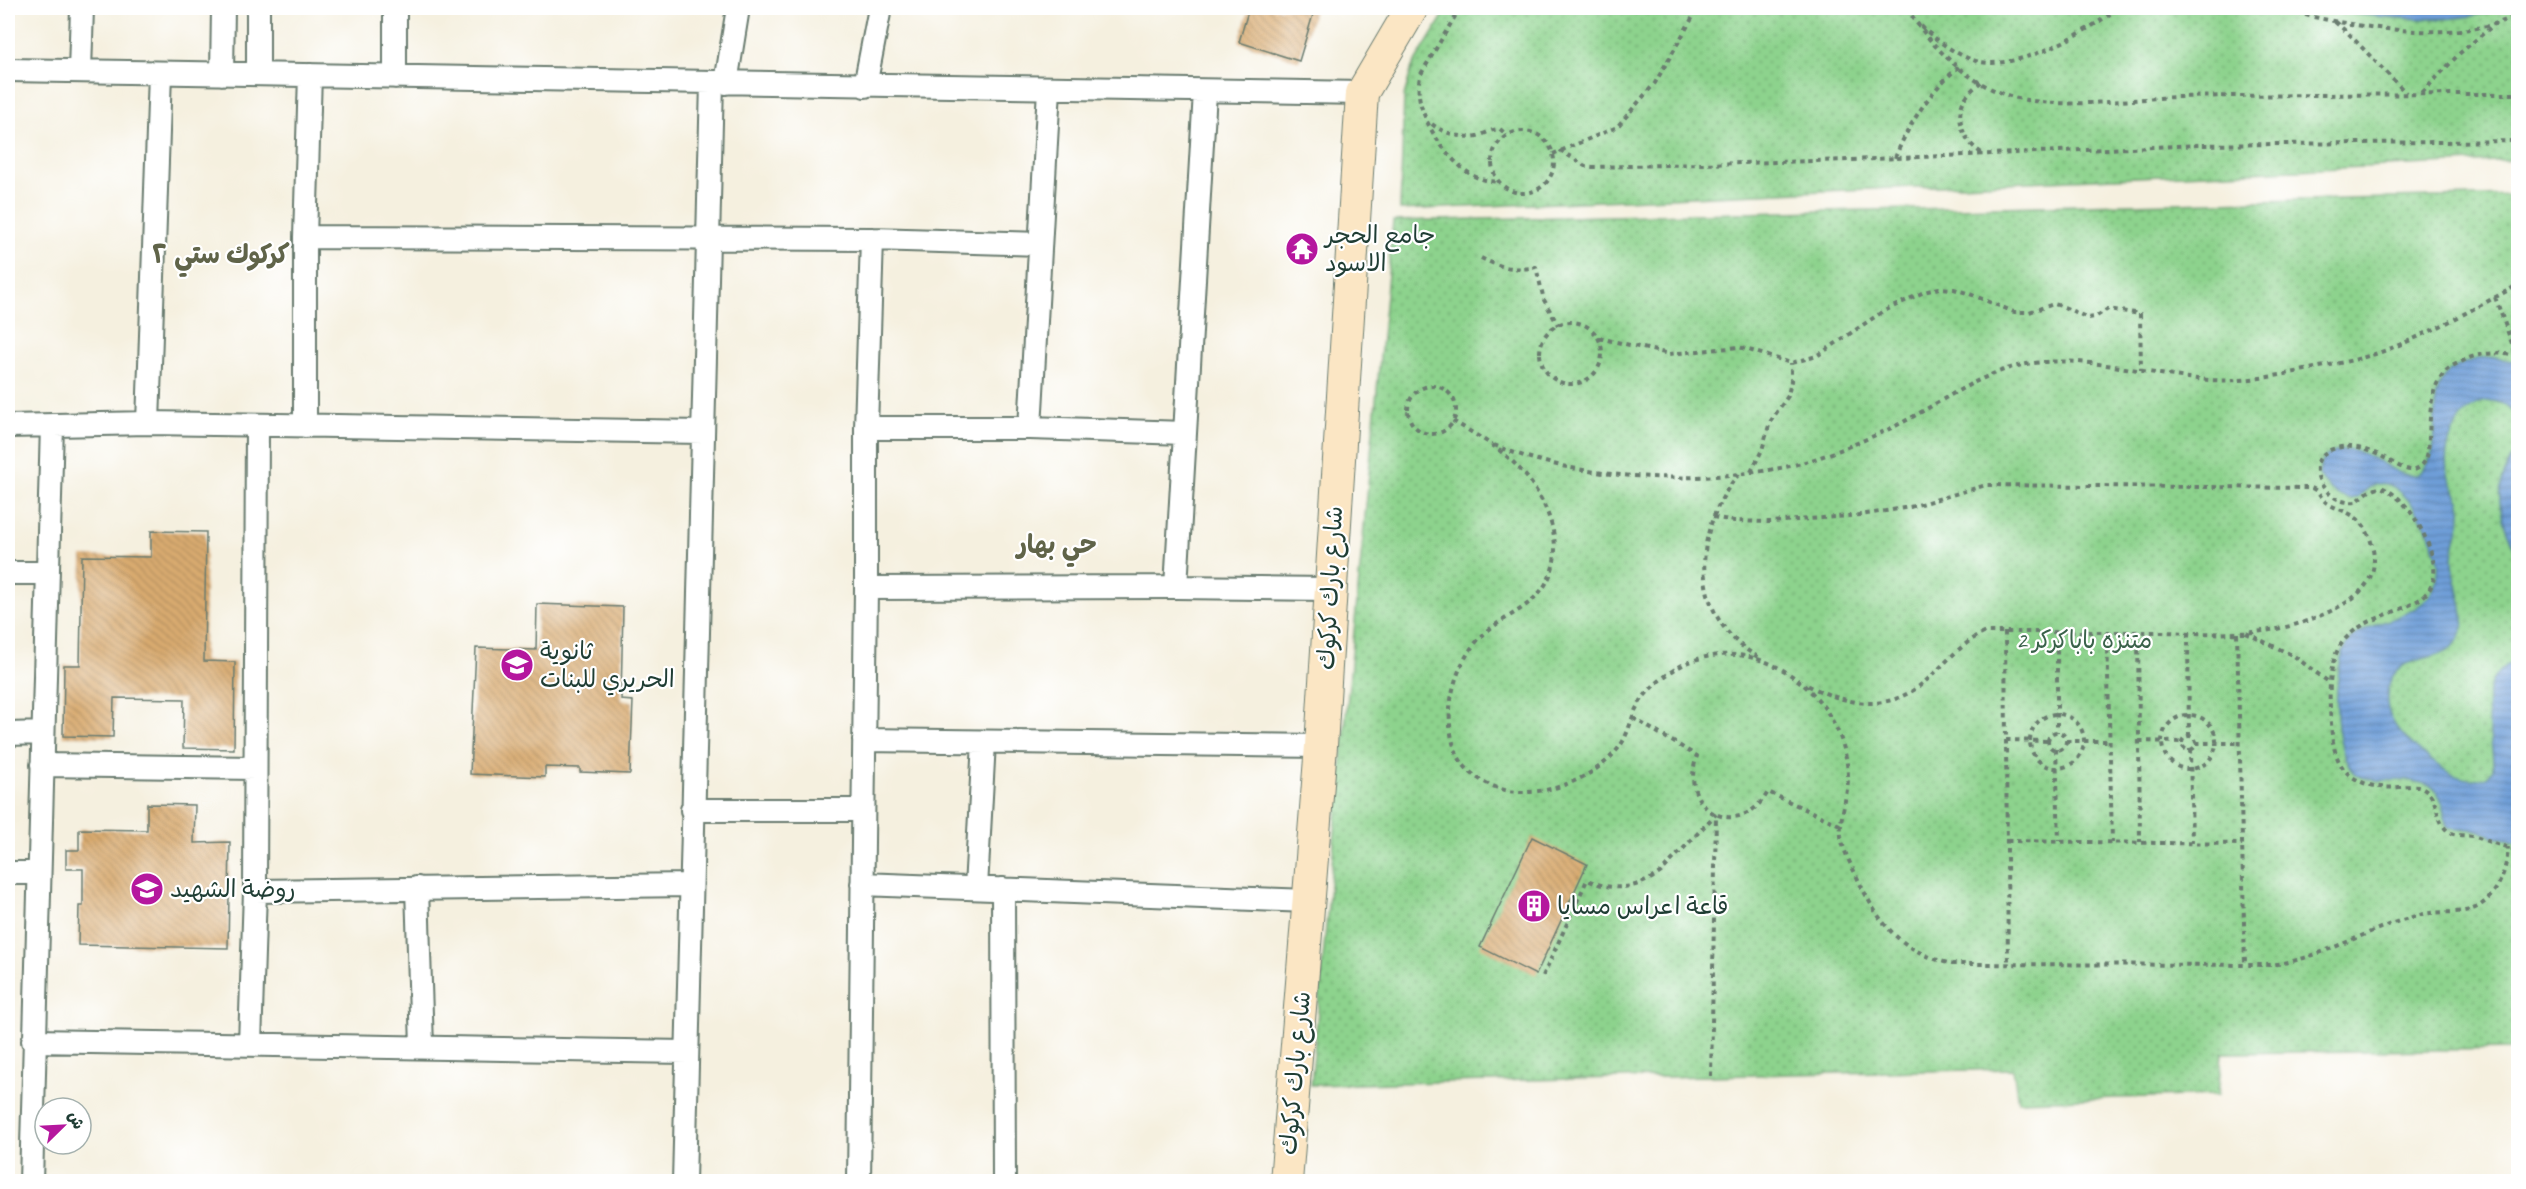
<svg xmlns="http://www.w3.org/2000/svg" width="2526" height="1189" font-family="Caveat,'Playpen Sans Arabic',sans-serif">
<defs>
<pattern id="green-dots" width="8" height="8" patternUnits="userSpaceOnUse" patternTransform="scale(1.5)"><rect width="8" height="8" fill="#8dd38d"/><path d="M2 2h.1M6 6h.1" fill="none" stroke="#73ac74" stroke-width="1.8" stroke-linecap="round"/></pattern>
<pattern id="water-rules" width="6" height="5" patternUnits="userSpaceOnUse" patternTransform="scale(1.5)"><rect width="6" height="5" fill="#6e9ed8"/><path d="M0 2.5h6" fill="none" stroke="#5a82b0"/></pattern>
<pattern id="building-back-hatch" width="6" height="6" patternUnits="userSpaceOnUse" patternTransform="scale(1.5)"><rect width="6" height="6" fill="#d9ab70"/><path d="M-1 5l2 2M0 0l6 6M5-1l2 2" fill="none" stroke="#af8c5d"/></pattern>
</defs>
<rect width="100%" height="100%" fill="#fff"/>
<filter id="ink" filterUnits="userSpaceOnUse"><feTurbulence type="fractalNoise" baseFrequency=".0167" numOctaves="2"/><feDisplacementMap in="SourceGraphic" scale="12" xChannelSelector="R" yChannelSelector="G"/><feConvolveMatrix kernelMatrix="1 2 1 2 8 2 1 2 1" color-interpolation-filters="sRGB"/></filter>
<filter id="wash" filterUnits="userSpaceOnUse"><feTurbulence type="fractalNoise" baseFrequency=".008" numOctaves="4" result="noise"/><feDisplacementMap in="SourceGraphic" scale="24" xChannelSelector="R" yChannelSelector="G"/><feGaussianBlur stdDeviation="1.35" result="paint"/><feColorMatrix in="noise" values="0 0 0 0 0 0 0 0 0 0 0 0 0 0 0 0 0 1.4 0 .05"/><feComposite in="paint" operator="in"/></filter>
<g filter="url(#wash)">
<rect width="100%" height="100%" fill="#f5f0df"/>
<path fill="url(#green-dots)" stroke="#568860" stroke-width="1.5" d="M1448 8H2518V160L1400 210 1404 96 1412 67Z
M2518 195V1049L2222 1053 2218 1095 2018 1101 2013 1069 1311 1085 1393 221Z"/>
<path fill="url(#water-rules)" stroke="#466e86" stroke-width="1.5" d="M2317 8H2497C2460 28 2359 16 2317 8Z
M2489 357 2518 362V420C2512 410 2503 401 2490 401 2461 401 2442 445 2447 470 2449 484 2460 495 2461 509 2462 527 2452 544 2453 562 2454 584 2465 604 2463 625 2459 659 2425 654 2403 666 2395 671 2390 679 2388 688 2380 724 2412 744 2436 764 2452 776 2466 783 2487 777L2493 769V762C2492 725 2471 678 2518 659V843C2504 840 2490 835 2477 830 2469 827 2461 832 2449 827 2442 815 2444 795 2431 787 2412 775 2386 784 2364 778 2330 768 2333 673 2345 647 2359 618 2421 624 2435 585 2440 573 2439 558 2434 546 2427 525 2402 478 2377 484 2367 486 2363 495 2355 498 2341 503 2324 484 2319 475 2320 464 2323 456 2334 452 2368 440 2393 483 2419 474 2459 441 2399 368 2489 357Z
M2518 448V556C2498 514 2490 489 2518 448Z"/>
<g id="blocks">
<path fill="url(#building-back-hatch)" d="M1249 8H1315L1299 61 1239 42Z
M151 531 206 532 204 661 235 662 234 749 183 748 184 699 114 698 113 737 63 736 64 665H80L82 556 151 557Z
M537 604 623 607 621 700 633 701 630 774 580 772V768L545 767V777L470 774 476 648 536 650Z
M147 804 195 805 194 843 230 842 228 948 78 945 79 906H83V869H66V850H79V829L147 830Z
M1532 837 1587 864 1536 975 1480 947Z"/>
</g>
</g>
<g filter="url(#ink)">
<use href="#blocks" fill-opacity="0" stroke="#6a7c70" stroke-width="1.5"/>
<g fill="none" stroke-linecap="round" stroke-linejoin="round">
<defs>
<path id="street" d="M258 8V74
M8 70 1362 93
M80 71 82 8
M222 74 223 8
M395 77V8
M726 83 738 8
M865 86 880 8
M305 237 872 239 1040 244
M148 423 160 73
M8 426 148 423 703 432
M305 426V237L310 75
M866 428H1030L1049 89
M1030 428 1185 433
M8 573H47
M1176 587 1205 92
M866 588 1176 587 1329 589
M8 734 42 733
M864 740 1321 746
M42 765 255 768
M692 810H863
M8 873H38
M862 884 1308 901
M417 888 422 1047
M976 888 984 742
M1003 889 1004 1182
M255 891 690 885
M33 1041 686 1052
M250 1044 255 891 257 425
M31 1182 52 425
M684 1182 712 83
M859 1182 866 588V428L872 239"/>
<path id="secondary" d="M1286 1182 1321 746 1362 93 1412 8"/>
</defs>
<use href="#street" stroke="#6a7c70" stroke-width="26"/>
<use href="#secondary" stroke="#6a7c70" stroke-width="34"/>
<path stroke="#6a7c70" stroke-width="4" stroke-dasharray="4.5 4.5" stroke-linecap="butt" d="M1460 8 1421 74C1409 106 1444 158 1472 175 1481 180 1489 181 1499 182
M1907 8C1928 43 1964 80 2004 94 2055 112 2123 99 2176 97 2291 95 2404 94 2518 94
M2104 8H2120
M2279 8C2340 26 2462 47 2518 14
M2335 22 2348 33 2406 93
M1921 26C1936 40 1956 55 1976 61 2017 72 2085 33 2117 9
M1981 82C1975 87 1968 93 1964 100 1954 119 1965 145 1984 154
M2422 93 2460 53 2490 28
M1432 124C1442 133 1464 139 1477 136 1485 134 1492 129 1500 129L1507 135
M1492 162a31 31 0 1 1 62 0a31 31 0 1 1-62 0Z
M1560 150 1585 166 1593 167 1851 160 2200 145 2518 141
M1553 154 1617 127 1655 83 1698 8
M1895 158C1908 125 1931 89 1959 67
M1481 258C1498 267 1517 271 1536 267L1544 300 1558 325
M2495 297 2517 357
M1540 353a31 31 0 1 1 62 0a31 31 0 1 1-62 0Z
M1599 338 1669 354 1739 347 1791 363 1817 356 1882 312 1924 292 1939 288 1954 289 1970 294 2014 312H2029L2054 304 2064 307 2088 318 2095 317 2108 309 2140 314 2141 370
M2518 357C2502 352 2485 352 2469 358 2461 362 2451 365 2445 372 2425 393 2432 431 2427 456 2417 483 2397 464 2381 456 2370 451 2353 445 2341 447 2295 454 2323 507 2356 502L2368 492 2381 487C2402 496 2415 516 2425 537 2463 621 2374 599 2342 643 2327 663 2329 699 2331 723 2332 741 2335 765 2351 776 2365 786 2382 789 2399 787 2407 787 2413 784 2421 787 2440 795 2434 821 2449 832 2457 837 2467 834 2476 837 2489 842 2504 846 2518 851
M1408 410a24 24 0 1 1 48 0a24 24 0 1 1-48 0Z
M1453 421C1474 434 1499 447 1516 465 1548 497 1573 556 1538 594 1523 611 1502 618 1485 633 1454 660 1440 716 1457 754 1466 774 1488 787 1509 791 1547 797 1597 778 1620 746 1627 736 1630 724 1634 713 1640 699 1652 686 1664 677 1685 660 1710 653 1737 655 1797 661 1847 717 1848 777 1848 797 1839 817 1841 836 1843 850 1850 863 1856 875 1878 923 1899 951 1952 964L2270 965C2325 959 2370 926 2424 914 2443 910 2466 916 2482 904 2500 891 2507 867 2508 847
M1494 445C1579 481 1695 485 1785 467 1816 461 1858 443 1887 430 1933 409 1976 373 2027 364 2088 354 2148 376 2209 380 2242 382 2273 377 2305 370 2329 365 2354 361 2378 353 2424 337 2475 308 2518 285
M1751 472 1762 450 1770 422 1788 396 1791 381V363
M1739 474C1691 531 1688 619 1760 658
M1713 517 1734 521 1771 522 1861 515 1910 507 1986 485 2311 488C2320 491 2321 499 2327 503 2336 509 2347 511 2356 518 2366 525 2370 537 2373 549 2381 590 2341 608 2309 620 2262 638 2209 633 2160 632 2102 632 2044 632 1986 632 1962 642 1947 662 1928 679 1889 714 1850 706 1807 685
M2005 632 2008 964
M2057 632V732
M2107 632 2112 842
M2138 632 2140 842
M2188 633 2189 736
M2237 633 2245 965
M2246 633 2294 656 2330 683
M2030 741a27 27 0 1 1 54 0a27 27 0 1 1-54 0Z
M2162 742a27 27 0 1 1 54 0a27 27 0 1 1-54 0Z
M1633 718 1697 756C1677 811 1739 842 1768 792L1842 826
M2048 741a9 9 0 1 1 18 0a9 9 0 1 1-18 0Z
M2182 743a7 7 0 1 1 14 0a7 7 0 1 1-14 0Z
M2006 740 2048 741
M2066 741H2109
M2139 741 2182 742
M2196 743H2240
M2056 749 2059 841
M2190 749 2192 843
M2007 841 2242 844
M1543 976 1587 880C1615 892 1637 889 1661 872L1716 814
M1711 1076 1716 815"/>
<use href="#street" stroke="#fff" stroke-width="22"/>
<use href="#secondary" stroke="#fbe6c4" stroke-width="32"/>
</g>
</g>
<defs>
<symbol id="temple-disc" viewBox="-11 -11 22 22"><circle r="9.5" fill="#b5179e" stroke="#fff"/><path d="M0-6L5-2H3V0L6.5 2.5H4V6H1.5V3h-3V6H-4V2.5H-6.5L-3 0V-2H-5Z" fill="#fff"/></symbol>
<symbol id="school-disc" viewBox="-11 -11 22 22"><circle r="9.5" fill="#b5179e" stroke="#fff"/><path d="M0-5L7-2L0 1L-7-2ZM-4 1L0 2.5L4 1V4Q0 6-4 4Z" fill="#fff"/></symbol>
<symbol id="building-disc" viewBox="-11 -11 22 22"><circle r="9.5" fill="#b5179e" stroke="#fff"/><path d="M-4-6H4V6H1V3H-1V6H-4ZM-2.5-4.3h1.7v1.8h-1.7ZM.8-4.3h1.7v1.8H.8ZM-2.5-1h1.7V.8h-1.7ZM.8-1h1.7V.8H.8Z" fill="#fff"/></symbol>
</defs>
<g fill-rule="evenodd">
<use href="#temple-disc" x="1283" y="230" width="38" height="38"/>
<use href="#school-disc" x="498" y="646" width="38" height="38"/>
<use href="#school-disc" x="128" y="870" width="38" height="38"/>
<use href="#building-disc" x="1515" y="887" width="38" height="38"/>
</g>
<g text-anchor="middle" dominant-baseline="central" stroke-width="4.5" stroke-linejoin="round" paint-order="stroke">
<g font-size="24" fill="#1f3d34" stroke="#fff" text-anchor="start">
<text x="1325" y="235">جامع الحجر<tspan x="1325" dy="28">الاسود</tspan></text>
<text x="540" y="651">ثانوية<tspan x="540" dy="28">الحريري للبنات</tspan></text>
<text x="170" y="889">روضة الشهيد</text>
<text x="1557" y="906">قاعة اعراس مسايا</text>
</g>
<g font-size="24" fill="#1f3d34" stroke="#fff">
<text transform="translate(1330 588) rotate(-87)">شارع بارك كركوك</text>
<text transform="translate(1295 1073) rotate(-85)">شارع بارك كركوك</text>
</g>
<g font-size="24" fill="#3a624a" stroke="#fff">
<text x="2084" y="640">متنزه باباكركر 2</text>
</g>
<g font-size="26" font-weight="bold" fill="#606449" stroke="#fff">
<text x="221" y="254">كركوك ستي ٢</text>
<text x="1057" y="544">حي بهار</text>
</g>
</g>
<rect width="2526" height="1189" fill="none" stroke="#fff" stroke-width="30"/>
<g transform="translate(63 1126) rotate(66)"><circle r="28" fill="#ffffff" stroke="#a5b1ae" stroke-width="1.5"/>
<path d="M0-4.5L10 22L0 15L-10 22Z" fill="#b5179e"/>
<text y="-9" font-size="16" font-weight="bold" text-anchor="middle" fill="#1f3d34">ش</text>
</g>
</svg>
